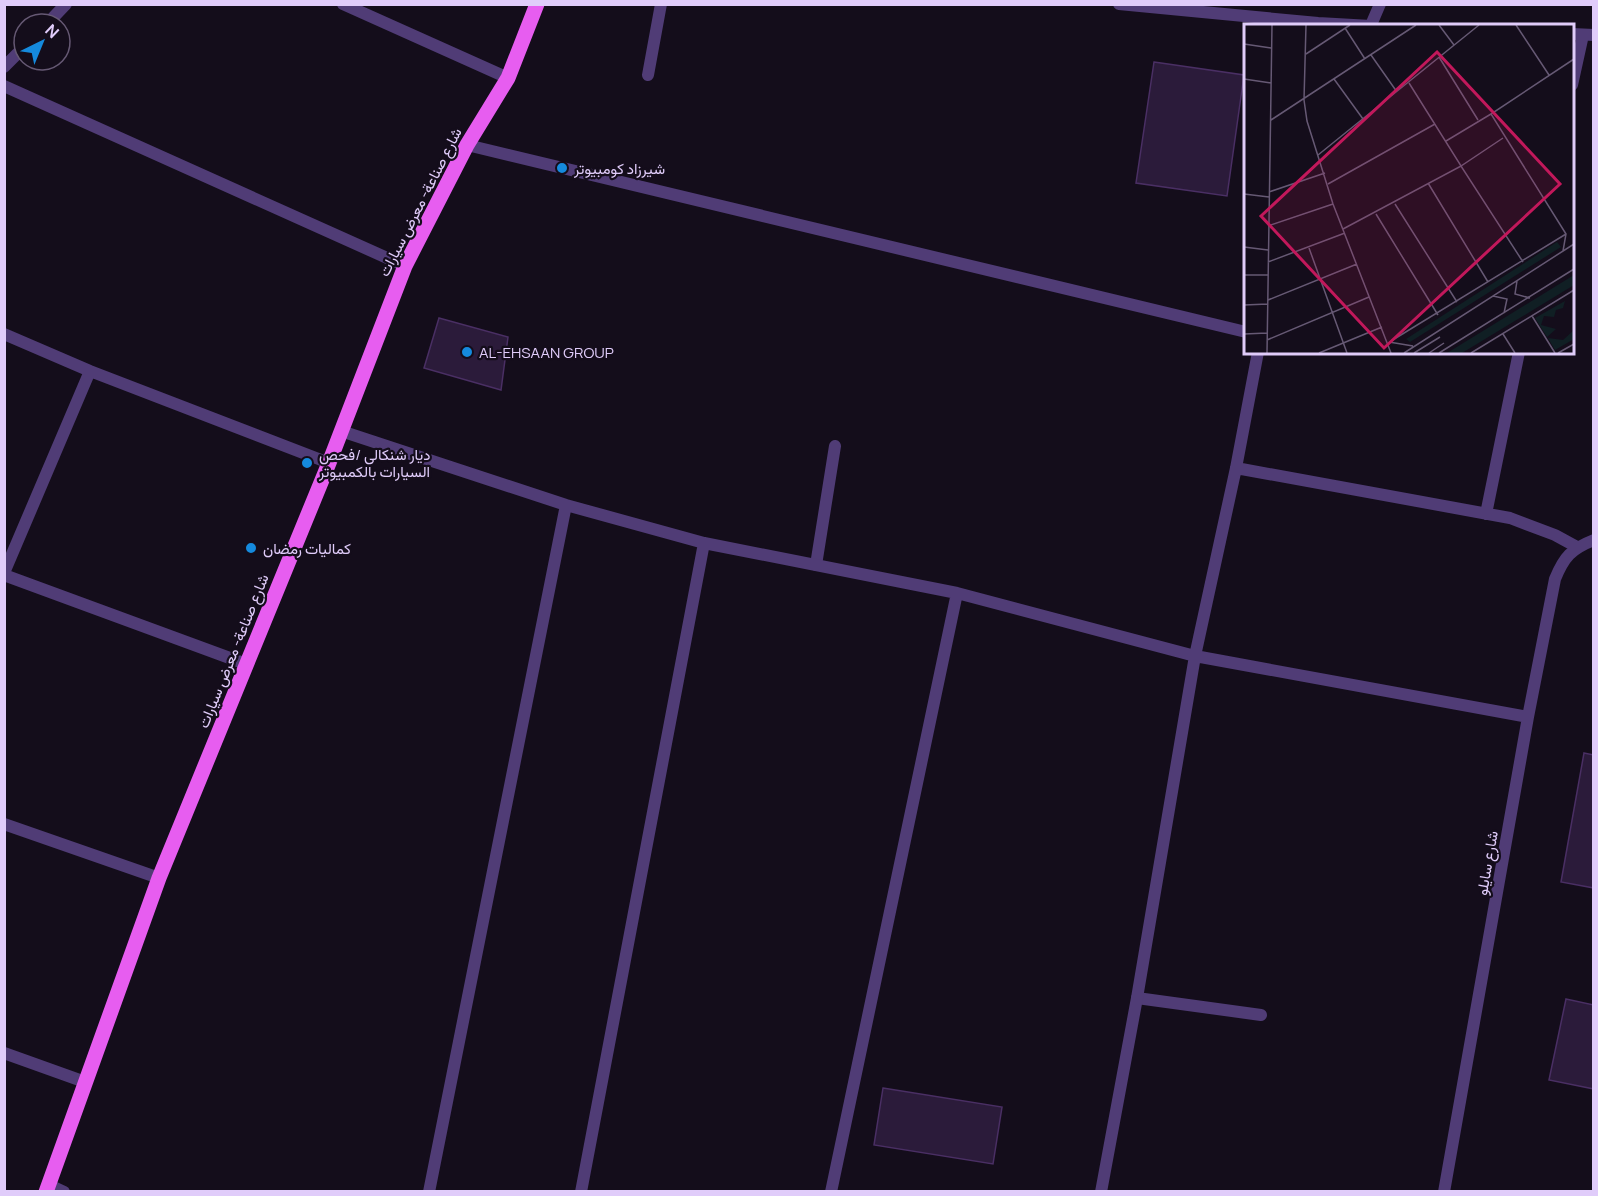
<svg xmlns="http://www.w3.org/2000/svg" width="1598" height="1196" font-family="Manrope,Vazirmatn,sans-serif">
<rect width="100%" height="100%" fill="#140d1b"/>
<path fill="#2b1b3a" stroke="#4a2f64" stroke-width="1.5" d="M1154 62 1244 75 1227 196 1136 183Z
M439 318 508 337 501 390 424 368Z
M1584 753 1594 755V888L1561 882Z
M1566 999 1594 1005V1089L1549 1080Z
M883 1088 1002 1107 993 1164 874 1145Z"/>
<g fill="none" stroke-linecap="round" stroke-linejoin="round">
<path stroke="#503c76" stroke-width="12" d="M1371 25 1380 4
M648 75 661 4
M816 565 835 446
M1137 998 1261 1015"/>
<path stroke="#503c76" stroke-width="12" d="M343 4 508 78
M1119 4 1318 23 1371 26
M47 24 66 4
M1572 34 1594 35
M4 67 24 47
M1572 85 1583 35
M4 86 405 266
M467 145 1246 332
M4 334 90 371 329 463
M1258 352 1236 468 1195 656 1528 717
M341 431 566 505 704 543 957 593 1195 656 1137 998 1101 1192
M1236 468 1510 518 1555 535 1577 547
M1486 514 1519 352
M4 573 90 371
M4 575 246 664
M4 824 159 878
M4 1053 85 1082
M49 1185 64 1192
M429 1192 566 505
M581 1192 704 543
M831 1192 957 593
M1444 1192 1528 717 1555 579C1564 557 1571 549 1594 540"/>
<path stroke="#e75df0" stroke-width="15" d="M46 1192 159 878 329 463 405 266 467 145 508 78 537 4"/>
</g>
<g fill="#158add" stroke="#140d1b" stroke-width="2">
<circle cx="562" cy="168" r="6"/>
<circle cx="467" cy="352" r="6"/>
<circle cx="307" cy="463" r="6"/>
<circle cx="251" cy="548" r="6"/>
</g>
<g text-anchor="middle" dominant-baseline="central" stroke-width="4.5" stroke-linejoin="round" paint-order="stroke">
<g font-size="15" fill="#e0ccfa" stroke="#140d1b" text-anchor="start">
<text x="574" y="168">شيرزاد كومبيوتر</text>
<text x="479" y="352">AL-EHSAAN GROUP</text>
<text x="319" y="454">ديار شنكالي /فحص<tspan x="319" dy="17">السيارات بالكمبيوتر</tspan></text>
<text x="263" y="548">كماليات رمضان</text>
</g>
<g font-size="15" fill="#e0ccfa" stroke="#140d1b">
<text transform="translate(420 202) rotate(-63)">شارع صناعة- معرض سيارات</text>
<text transform="translate(233 651) rotate(-68)">شارع صناعة- معرض سيارات</text>
<text transform="translate(1487 863) rotate(-80)">شارع سايلو</text>
</g>
</g>
<g transform="translate(1244 24)">
<rect width="330" height="330" fill="#140d1b"/>
<path d="M313 218 317 223 166 318 162 315ZM330 251V261L279 292 218 329H203ZM321 277 319 284 312 286 310 293 300 292 297 301 312 305 303 313 291 294ZM330 306V315L311 326 304 314 319 316Z" fill="#101f24"/>
<path fill="none" stroke="#665974" stroke-width="1.5" d="M62 1 60 76 63 97 89 180 147 329M195 1 210 21M272 1 305 51M101 4 121 35M0 20 27 24M62 30 106 1M127 31 153 68M195 33 234 96M0 55 27 59M90 55 119 95M165 59 217 142 259 114M27 96 172 1M202 117 247 90M74 131 235 1M184 159 244 258M84 160 191 100M25 168 81 149M0 170 25 173M151 180 213 278M132 190 194 291M24 202 89 180M99 205 217 142 279 238M0 223 24 226M65 224 103 329M319 227 322 210 247 90 330 35M24 238 101 209M0 251H24M273 257 271 270 286 274M249 272 263 275 260 289M24 276 113 240M0 281 24 280M288 292 311 329M0 310 23 309M259 310 271 329M23 316 125 273M147 317 322 210M145 318 169 322M23 329 28 1M75 329 138 303M160 329 330 220M170 329 196 313M185 329 200 319M195 329 330 245M227 329 330 266M314 329 330 320"/>
<path fill="#c2185b" fill-opacity="0.15" stroke="#c2185b" stroke-width="3" d="M193 28 316 160 140 324 17 192Z"/>
<rect width="330" height="330" fill="none" stroke="#e0ccfa" stroke-width="3"/>
</g>
<rect width="1598" height="1196" fill="none" stroke="#e0ccfa" stroke-width="12"/>
<g transform="translate(42 42) rotate(43)"><circle r="28" fill="#140d1b" stroke="#665974" stroke-width="1.5"/>
<path d="M0-4.5L10 22L0 15L-10 22Z" fill="#158add"/>
<text y="-9" font-size="16" font-weight="bold" text-anchor="middle" fill="#e0ccfa">N</text>
</g>
</svg>
